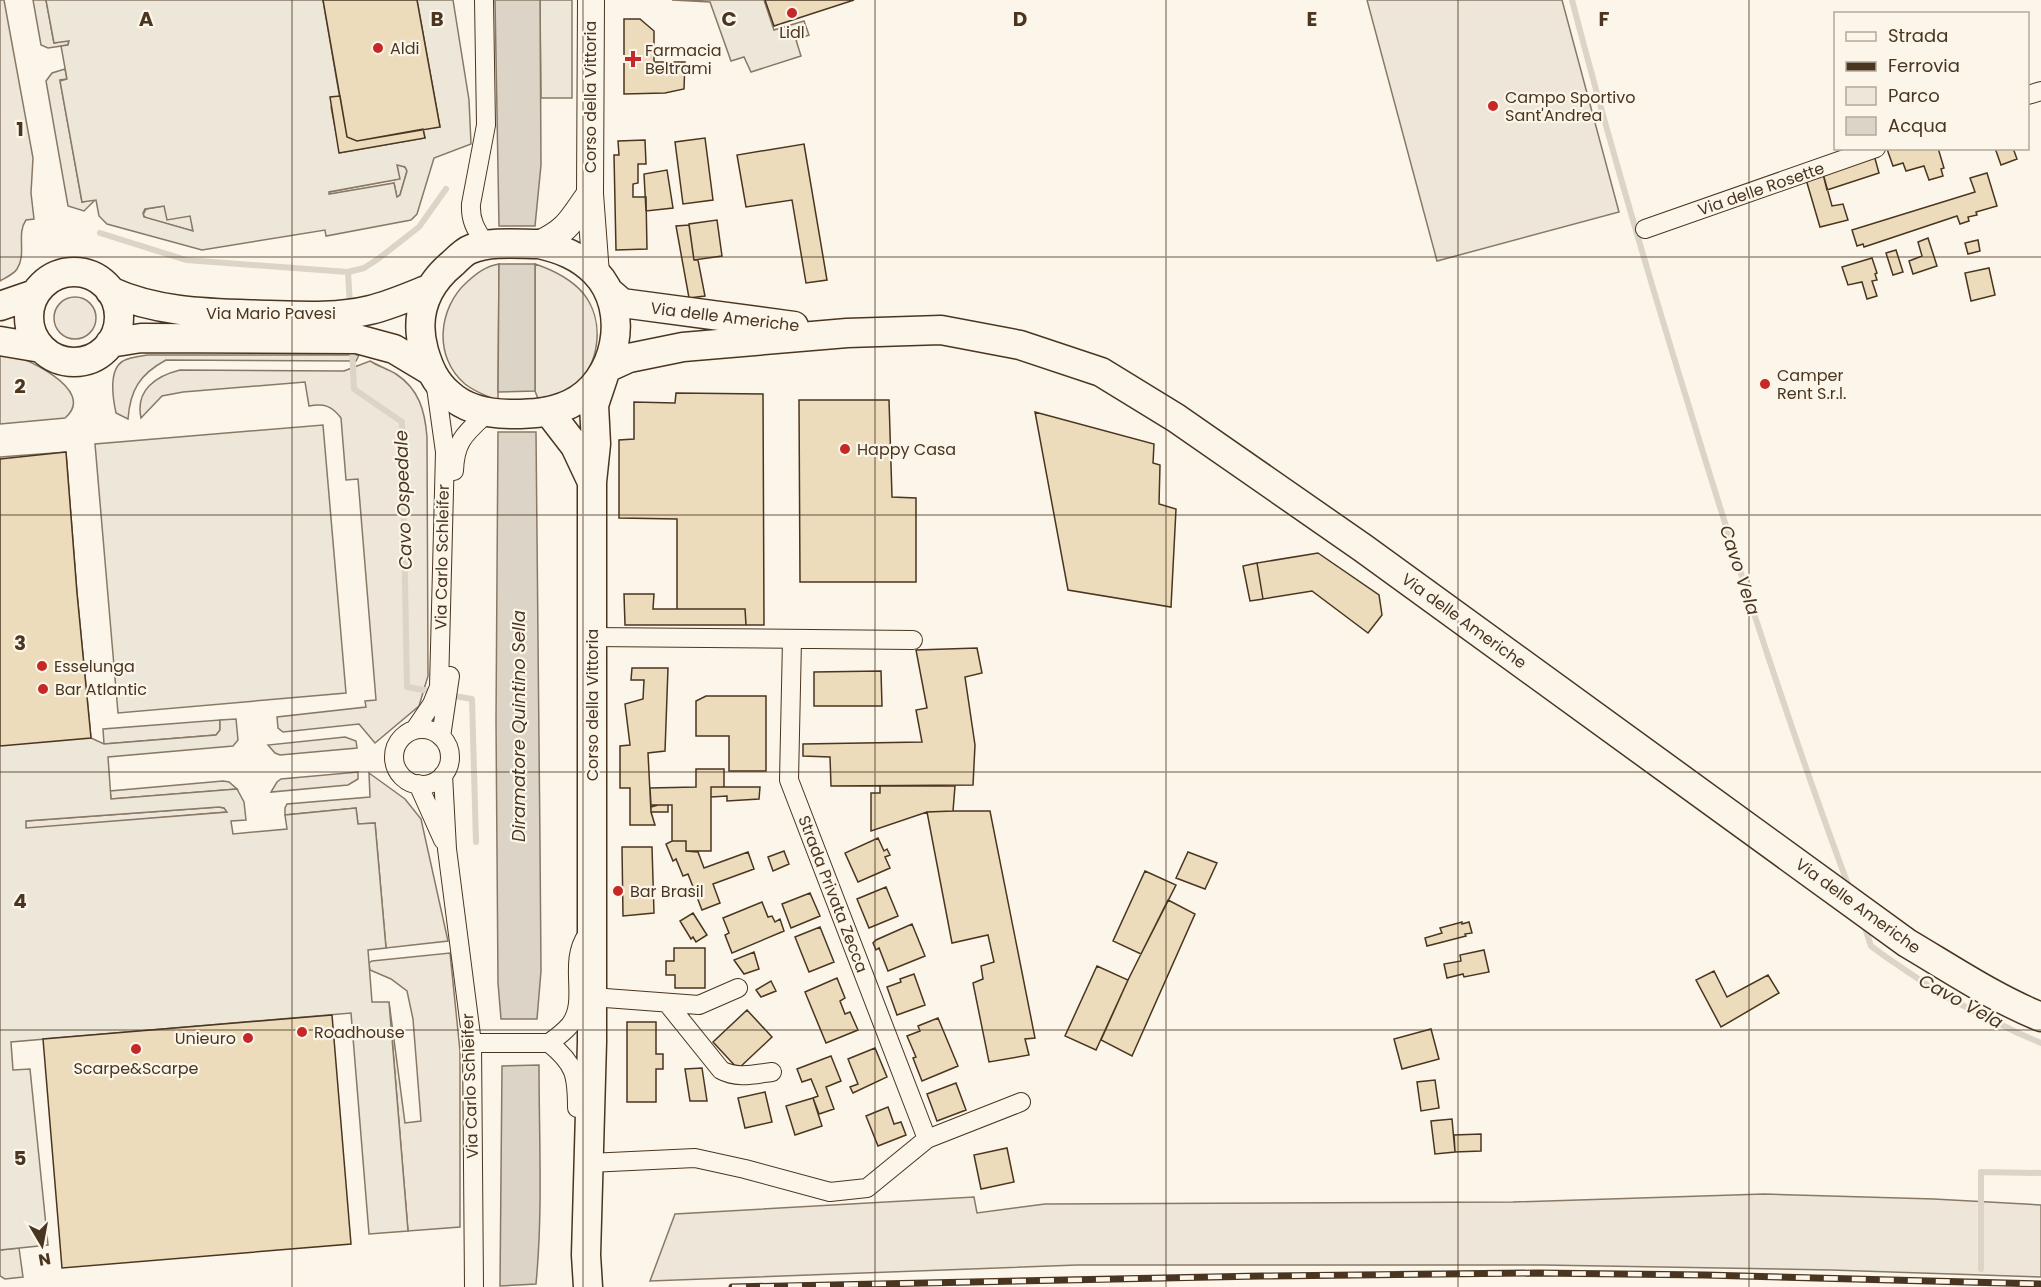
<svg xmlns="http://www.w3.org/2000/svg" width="2041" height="1287" font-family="Poppins,sans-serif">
<rect width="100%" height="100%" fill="#fbf6e9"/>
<path fill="#ede6d9" stroke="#887966" stroke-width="1.5" d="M0 0H4L33 158 31 193 34 219 26 220C16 234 27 254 17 269 14 274 5 278 0 281Z
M33 0H46L54 43 69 40 68 45 48 48 41 45Z
M1367 0H1562L1619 212 1437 261Z
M65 69 67 79 60 80 82 202 96 199 84 211 68 206 46 81 52 73Z
M397 164 405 167 407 171 400 195 397 198 394 183 329 195V192L399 179Z
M164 206 191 216 193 231 146 218 143 215 146 209Z
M499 264 498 401C487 396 475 392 465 384 433 357 438 308 467 282 477 273 486 266 499 264Z
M535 264C553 270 570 278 583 293 605 320 601 365 573 386 562 394 551 398 539 401L535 391Z
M54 318a21 21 0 1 1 42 0a21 21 0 1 1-42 0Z
M0 350C21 356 99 389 65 418L0 424Z
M147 355H359L356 361 166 360C140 374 130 390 128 419L116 413C113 399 108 370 123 361 129 357 140 356 147 355Z
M370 361C378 366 388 369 396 374 419 389 425 411 427 437L428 676 419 706 375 743 359 724 283 732 278 728 277 717 366 707 365 701 376 700 358 479 346 480 341 418C332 406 324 403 309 406L305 382 183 392 162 396 141 418C135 390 156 376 180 370L344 371Z
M220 720V730L216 735 104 744 103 729Z
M345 737 356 741 357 748 280 755 275 753 268 745Z
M358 772V779L348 785 271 792 277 782 281 779Z
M369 773 405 799 421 819 448 941 386 948 375 823 358 824 356 808 285 815V808L287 804 370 797Z
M223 781 229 782 237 789 111 799 110 791Z
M219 807 224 808 228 812 26 829 25 821Z
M450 953 460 1051V1227L408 1231 389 1002 405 1123 421 1121 413 1019 407 991 391 979 370 970 369 963 372 961Z
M1764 1194 1934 1199 2041 1205V1277L1831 1270 1543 1265H1077L650 1281 675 1214 974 1197 977 1213 1045 1204 1513 1202Z
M19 1248 23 1277 5 1279 0 1276V1250Z"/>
<path fill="#ede7d9" stroke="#887966" stroke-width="1.5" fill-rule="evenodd" d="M46 0H323L341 105 331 107 340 153 425 138 423 129 440 127 417 0H453L469 100 471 144 434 158 417 214 411 220 326 236 325 230 202 250 107 224 99 216 96 200 82 202 60 81 67 79 61 46 68 45 69 41 54 43ZM397 165 405 167 407 171 400 195 397 197 394 183 329 194V192L400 179ZM164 206 167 220 190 216 193 231 144 217 143 213 145 209Z
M540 0H572V98H541Z
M672 0H764L774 30 804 21 809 35 796 40 801 56 751 72 744 57 731 61 710 2Z
M323 425 346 693 118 713 95 444Z
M66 452 77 593 91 738 104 744 216 735 220 730V720L236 719 238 740 233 746 108 757 111 799 237 789 244 802 246 820 231 821 233 834 287 829 285 815 356 808 358 824 375 823 386 948 368 950 372 1002H389L408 1231 369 1234 351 1013 11 1042 13 1070 30 1069 48 1245 0 1250V457ZM219 807 224 808 227 812 26 828V821Z"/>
<path fill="#dcd4c6" stroke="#887966" stroke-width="1.5" d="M495 0H540L541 165 535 226H499Z
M499 264H535V391L498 392Z
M498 432H536L540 845 541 971 537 1019H501L498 983 496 721Z
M539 1065C539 1138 543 1211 536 1284L500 1286 502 1066Z"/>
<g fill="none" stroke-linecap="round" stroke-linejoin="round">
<path stroke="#dcd4c6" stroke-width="6" d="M1572 0C1608 138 1648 274 1690 410 1739 571 1791 732 1850 890
M100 233 186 260 348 272 364 268 378 259 419 227 446 189
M348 272 350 306
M352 346 354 389 402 422 407 687 435 692
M448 695 472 699 476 842
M1864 925 1871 946 1886 957 1942 995 2018 1033 2041 1043
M1981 1269V1172L2041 1173"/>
</g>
<path fill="#ecdcbc" stroke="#4a3520" stroke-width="1.5" d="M323 0H417L440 127 357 141 347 137Z
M765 0H854L774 26Z
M624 19H640L654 31V62H685L684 89 665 93 624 94Z
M340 96 347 137 357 141 423 129 425 138 339 153 330 97Z
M705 138 713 200 683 204 675 142Z
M645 140 646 164H638V183L633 184V197H646L647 249 616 250 614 155H619L618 141Z
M804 144 827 280 806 283 792 200 746 207 737 155Z
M1890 148H1938L1944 168 1941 169 1943 176 1929 180 1924 166 1906 171 1903 163 1893 166 1887 149Z
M1995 148H2013L2017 159 2001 165Z
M1874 155 1879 173 1827 190 1822 170Z
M667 170 673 208 646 211 644 174Z
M1822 170 1832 206 1843 204 1848 220 1820 227 1805 176Z
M1987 173 1997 206 1976 212 1977 215 1968 217 1969 221 1960 224 1957 216 1864 247 1863 244 1857 246 1852 230 1975 192 1970 178Z
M717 220 722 256 694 260 689 224Z
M689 225 694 260H698L705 296 689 298 676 226Z
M1928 238 1937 266 1913 274 1909 261 1922 256 1918 242Z
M1978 240 1980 251 1968 254 1965 243Z
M1896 250 1903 272 1893 275 1886 253Z
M1872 258 1877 273 1875 274 1877 280 1872 281 1877 296 1867 299 1862 282 1848 285 1842 267Z
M1989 268 1995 295 1971 301 1965 273Z
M676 393 763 394 764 625H746L745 609H677V519L619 518V440L634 439V402L675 403Z
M799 400H889L892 497 916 498V582H800Z
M1035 412 1154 444 1153 463 1160 465 1159 504 1176 509 1171 607 1068 590Z
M66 452 77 593 91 738 0 746V459Z
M1318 553 1379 595 1382 615 1368 633 1312 591 1263 599 1257 563Z
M1257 563 1263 599 1250 601 1243 566Z
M624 594H654L653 609H745L746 625H625Z
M977 648 982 673 965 677 975 745 973 785 831 786 830 757 803 756V744L922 742 916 710 927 708 916 650Z
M632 668H668L665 751 648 753 651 812 655 825H630V788H620V746L630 745 625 704 643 699 644 680H631Z
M881 671 882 706H814V672Z
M706 696H766V771H729V736H696V701Z
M696 769H724V787H711V851H686V841H672V805H651L650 788 696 787Z
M880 786H955L953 811 927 812 871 831V793H880Z
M711 787H760L759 799 727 801V796L711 797Z
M658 805H668V812H651V807Z
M953 811H990L1035 1038 1025 1039 1029 1055 989 1062 973 983 983 979 981 966 994 962 988 935 952 943 927 812Z
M878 838 884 851 887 849 890 855 885 857 890 868 858 882 845 853Z
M672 841H686V851L698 852 704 868 748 852 754 869 713 884 720 903 702 910 688 874 683 876 676 859 673 861 666 844Z
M622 847H652L654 913 623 916Z
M784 851 789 864 773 871 768 857Z
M1188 852 1217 863 1205 889 1176 878Z
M1145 871 1176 885 1141 954 1113 941Z
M886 887 898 916 869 928 857 899Z
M810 893 820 916 791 928 782 904Z
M1168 900 1195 914 1132 1056 1101 1040 1128 980Z
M762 902 768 917 772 916 775 922 780 919 784 931 732 953 725 935 729 933 723 918Z
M693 913 707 935 696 942 693 937 691 939 680 921Z
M1462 922V924L1469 922 1472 933 1465 934 1466 936 1427 946 1425 938 1442 933 1440 928Z
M912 924 925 956 888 971 879 948 876 950 873 943 876 940Z
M820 927 834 962 809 972 795 937Z
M674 948H705V988H675V975H666V961H674Z
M1484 950 1489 972 1464 977 1463 974 1447 978 1444 964 1461 961 1460 955Z
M754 952 759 969 744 974 734 960Z
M1097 966 1128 980 1096 1050 1065 1036Z
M1714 971 1727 997 1768 975 1779 993 1721 1027 1696 980Z
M914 974 925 1005 897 1015 887 987 901 982 900 979Z
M837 978 845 998 840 1001 845 1014 850 1012 858 1030 826 1043 805 992Z
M771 981 776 991 761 997 756 990Z
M747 1010 772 1037 738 1069 713 1042Z
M332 1015 351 1244 62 1268 43 1039Z
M938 1018 958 1066 922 1081 913 1058 916 1057 907 1036 920 1031 918 1026Z
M627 1022H656V1054H663V1069H656V1102H627Z
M1431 1029 1439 1059 1402 1069 1394 1039Z
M875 1048 887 1077 853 1093 850 1087 858 1084 848 1059Z
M831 1056 841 1081 826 1087 834 1109 819 1114 813 1098 818 1096 811 1079 802 1082 797 1069Z
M702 1068 707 1101H690L685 1069Z
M1435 1080 1439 1108 1421 1111 1417 1082Z
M956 1083 966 1110 937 1121 927 1094Z
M765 1092 772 1122 745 1128 738 1098Z
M813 1098 822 1126 795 1135 786 1106Z
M888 1107 894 1124 901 1122 906 1135 878 1146 866 1116Z
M1452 1119 1455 1152 1435 1154 1431 1121Z
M1481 1134V1151L1455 1152 1454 1135Z
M1007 1148 1014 1182 981 1189 974 1155Z"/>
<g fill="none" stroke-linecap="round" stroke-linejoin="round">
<defs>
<path id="street" d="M484 0 486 125 471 204C470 222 477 231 486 245
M2028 95 2041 91
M1645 229 1876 148
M454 471C455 440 466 433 487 413
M592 637 913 640
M792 640 789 780 927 1139
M415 729 432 704 439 687 445 452 435 380
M394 757a28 28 0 1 1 56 0a28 28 0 1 1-56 0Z
M441 737 450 676
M443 775 447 849 472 1043 474 1287
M418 784 443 840
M592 997 699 1005 738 988
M667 1003 721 1070C737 1079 755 1074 772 1072
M472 1043H549
M577 1108C577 1075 575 1064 549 1043 556 1038 565 1031 570 1025 589 1000 567 964 587 935
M589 1163 695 1158 745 1169 830 1192 867 1188 927 1139 1021 1102"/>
<path id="secondary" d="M591 0 590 194 596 274
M539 244C569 230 571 220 590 194"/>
<path id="primary" d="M539 244C561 249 579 256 595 272 632 310 617 382 570 404 551 413 532 414 512 414 489 414 466 410 449 394 435 382 429 368 424 351 414 316 425 286 453 263 458 258 465 251 471 249 491 241 518 244 539 244Z
M29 317a45 45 0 1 1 90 0a45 45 0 1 1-90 0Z
M110 291C160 314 215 313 269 315 302 316 337 318 370 310 391 305 411 296 431 288
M608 291 622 303 794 326
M0 306 35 294
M0 341 41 348
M110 343 141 338 357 339 394 349 429 370
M607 368 629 358 683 347 847 333 941 330 1020 345 1101 372 1176 418 1363 548 1907 943C1951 969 1994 998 2041 1017
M548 411 575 446 591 480
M588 1287 586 1255 592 1042V482L596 444 594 405 605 372"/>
</defs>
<use href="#street" stroke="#4a3520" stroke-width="20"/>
<use href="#secondary" stroke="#4a3520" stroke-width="28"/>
<use href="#primary" stroke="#4a3520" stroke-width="31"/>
<use href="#street" stroke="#fbf6e9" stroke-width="18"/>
<use href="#secondary" stroke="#fbf6e9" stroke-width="26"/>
<use href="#primary" stroke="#fbf6e9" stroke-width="28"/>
<defs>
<path id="rail" d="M732 1287 1261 1276 1537 1273 1705 1275 2041 1284"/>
</defs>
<use href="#rail" stroke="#4a3520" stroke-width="7"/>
<use href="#rail" stroke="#fbf6e9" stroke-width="4.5" stroke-dasharray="14" stroke-linecap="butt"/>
</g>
<path fill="none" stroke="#4a3520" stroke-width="1.5" stroke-opacity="0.55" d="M292 0V1287M583 0V1287M875 0V1287M1166 0V1287M1458 0V1287M1749 0V1287M0 257H2041M0 515H2041M0 772H2041M0 1030H2041"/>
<g fill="#c62828" stroke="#fbf6e9" stroke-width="2">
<circle cx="792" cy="13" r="6"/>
<circle cx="378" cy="48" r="6"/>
<path d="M630 50h6v6h6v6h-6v6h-6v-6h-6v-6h6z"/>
<circle cx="1493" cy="106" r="6"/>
<circle cx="1765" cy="384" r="6"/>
<circle cx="845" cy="449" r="6"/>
<circle cx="42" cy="666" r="6"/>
<circle cx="43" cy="689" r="6"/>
<circle cx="618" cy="891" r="6"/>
<circle cx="302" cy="1032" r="6"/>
<circle cx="248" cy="1038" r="6"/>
<circle cx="136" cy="1049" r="6"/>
</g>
<g text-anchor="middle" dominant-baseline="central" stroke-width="4.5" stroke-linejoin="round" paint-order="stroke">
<g font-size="16" fill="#4a3520" stroke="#fbf6e9" text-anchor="start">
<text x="792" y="32" text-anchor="middle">Lidl</text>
<text x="390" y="48">Aldi</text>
<text x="645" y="50">Farmacia<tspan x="645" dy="18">Beltrami</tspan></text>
<text x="1505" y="97">Campo Sportivo<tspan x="1505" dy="18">Sant'Andrea</tspan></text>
<text x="1777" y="375">Camper<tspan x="1777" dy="18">Rent S.r.l.</tspan></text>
<text x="857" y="449">Happy Casa</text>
<text x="54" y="666">Esselunga</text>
<text x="55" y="689">Bar Atlantic</text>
<text x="630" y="891">Bar Brasil</text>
<text x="314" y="1032">Roadhouse</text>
<text x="236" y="1038" text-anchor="end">Unieuro</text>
<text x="136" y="1068" text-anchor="middle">Scarpe&amp;Scarpe</text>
</g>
<g font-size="16" fill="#4a3520" stroke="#fbf6e9">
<text transform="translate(590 97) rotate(-90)">Corso della Vittoria</text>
<text transform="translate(1761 189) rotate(-19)">Via delle Rosette</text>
<text x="271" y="313">Via Mario Pavesi</text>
<text transform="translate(725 317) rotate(7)">Via delle Americhe</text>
<text transform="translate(442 557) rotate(-89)">Via Carlo Schleifer</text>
<text transform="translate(1464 621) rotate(36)">Via delle Americhe</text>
<text transform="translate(592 705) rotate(-90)">Corso della Vittoria</text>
<text transform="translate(833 894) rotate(69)">Strada Privata Zecca</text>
<text transform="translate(1858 906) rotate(36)">Via delle Americhe</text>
<text transform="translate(470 1086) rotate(-92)">Via Carlo Schleifer</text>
</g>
<g font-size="18" font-style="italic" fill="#4a3520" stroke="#fbf6e9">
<text transform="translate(403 500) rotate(-92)">Cavo Ospedale</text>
<text transform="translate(1740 570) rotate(72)">Cavo Vela</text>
<text transform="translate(518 726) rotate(-90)">Diramatore Quintino Sella</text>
<text transform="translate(1961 1001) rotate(29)">Cavo Vela</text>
</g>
</g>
<g font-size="20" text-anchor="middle" font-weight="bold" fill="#4a3520" stroke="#fbf6e9" stroke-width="4.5" stroke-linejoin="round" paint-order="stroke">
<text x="146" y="26">A</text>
<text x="437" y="26">B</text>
<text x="729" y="26">C</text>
<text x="1020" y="26">D</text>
<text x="1312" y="26">E</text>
<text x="1604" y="26">F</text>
<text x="20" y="136">1</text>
<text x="20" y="393">2</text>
<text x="20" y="650">3</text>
<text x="20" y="908">4</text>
<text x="20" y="1165">5</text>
</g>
<rect x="1834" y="12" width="195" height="138" fill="#fbf6e9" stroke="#b4a999" stroke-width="1.5"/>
<rect x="1846" y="32" width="30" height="9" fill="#fbf6e9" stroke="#b4a999" stroke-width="1.5"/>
<text x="1888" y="42" font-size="18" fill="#4a3520">Strada</text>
<rect x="1846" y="62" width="30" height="9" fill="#4a3520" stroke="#b4a999" stroke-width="1.5"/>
<text x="1888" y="72" font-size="18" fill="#4a3520">Ferrovia</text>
<rect x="1846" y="87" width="30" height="18" fill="#ede6d9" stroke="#b4a999" stroke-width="1.5"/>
<text x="1888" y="102" font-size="18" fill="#4a3520">Parco</text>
<rect x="1846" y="117" width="30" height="18" fill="#dcd4c6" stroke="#b4a999" stroke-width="1.5"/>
<text x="1888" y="132" font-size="18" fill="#4a3520">Acqua</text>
<g transform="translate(42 1245) rotate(170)" stroke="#fbf6e9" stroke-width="4.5" paint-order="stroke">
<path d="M0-4.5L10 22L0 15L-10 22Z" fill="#4a3520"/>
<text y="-9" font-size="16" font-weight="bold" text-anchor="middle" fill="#4a3520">N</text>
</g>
</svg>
